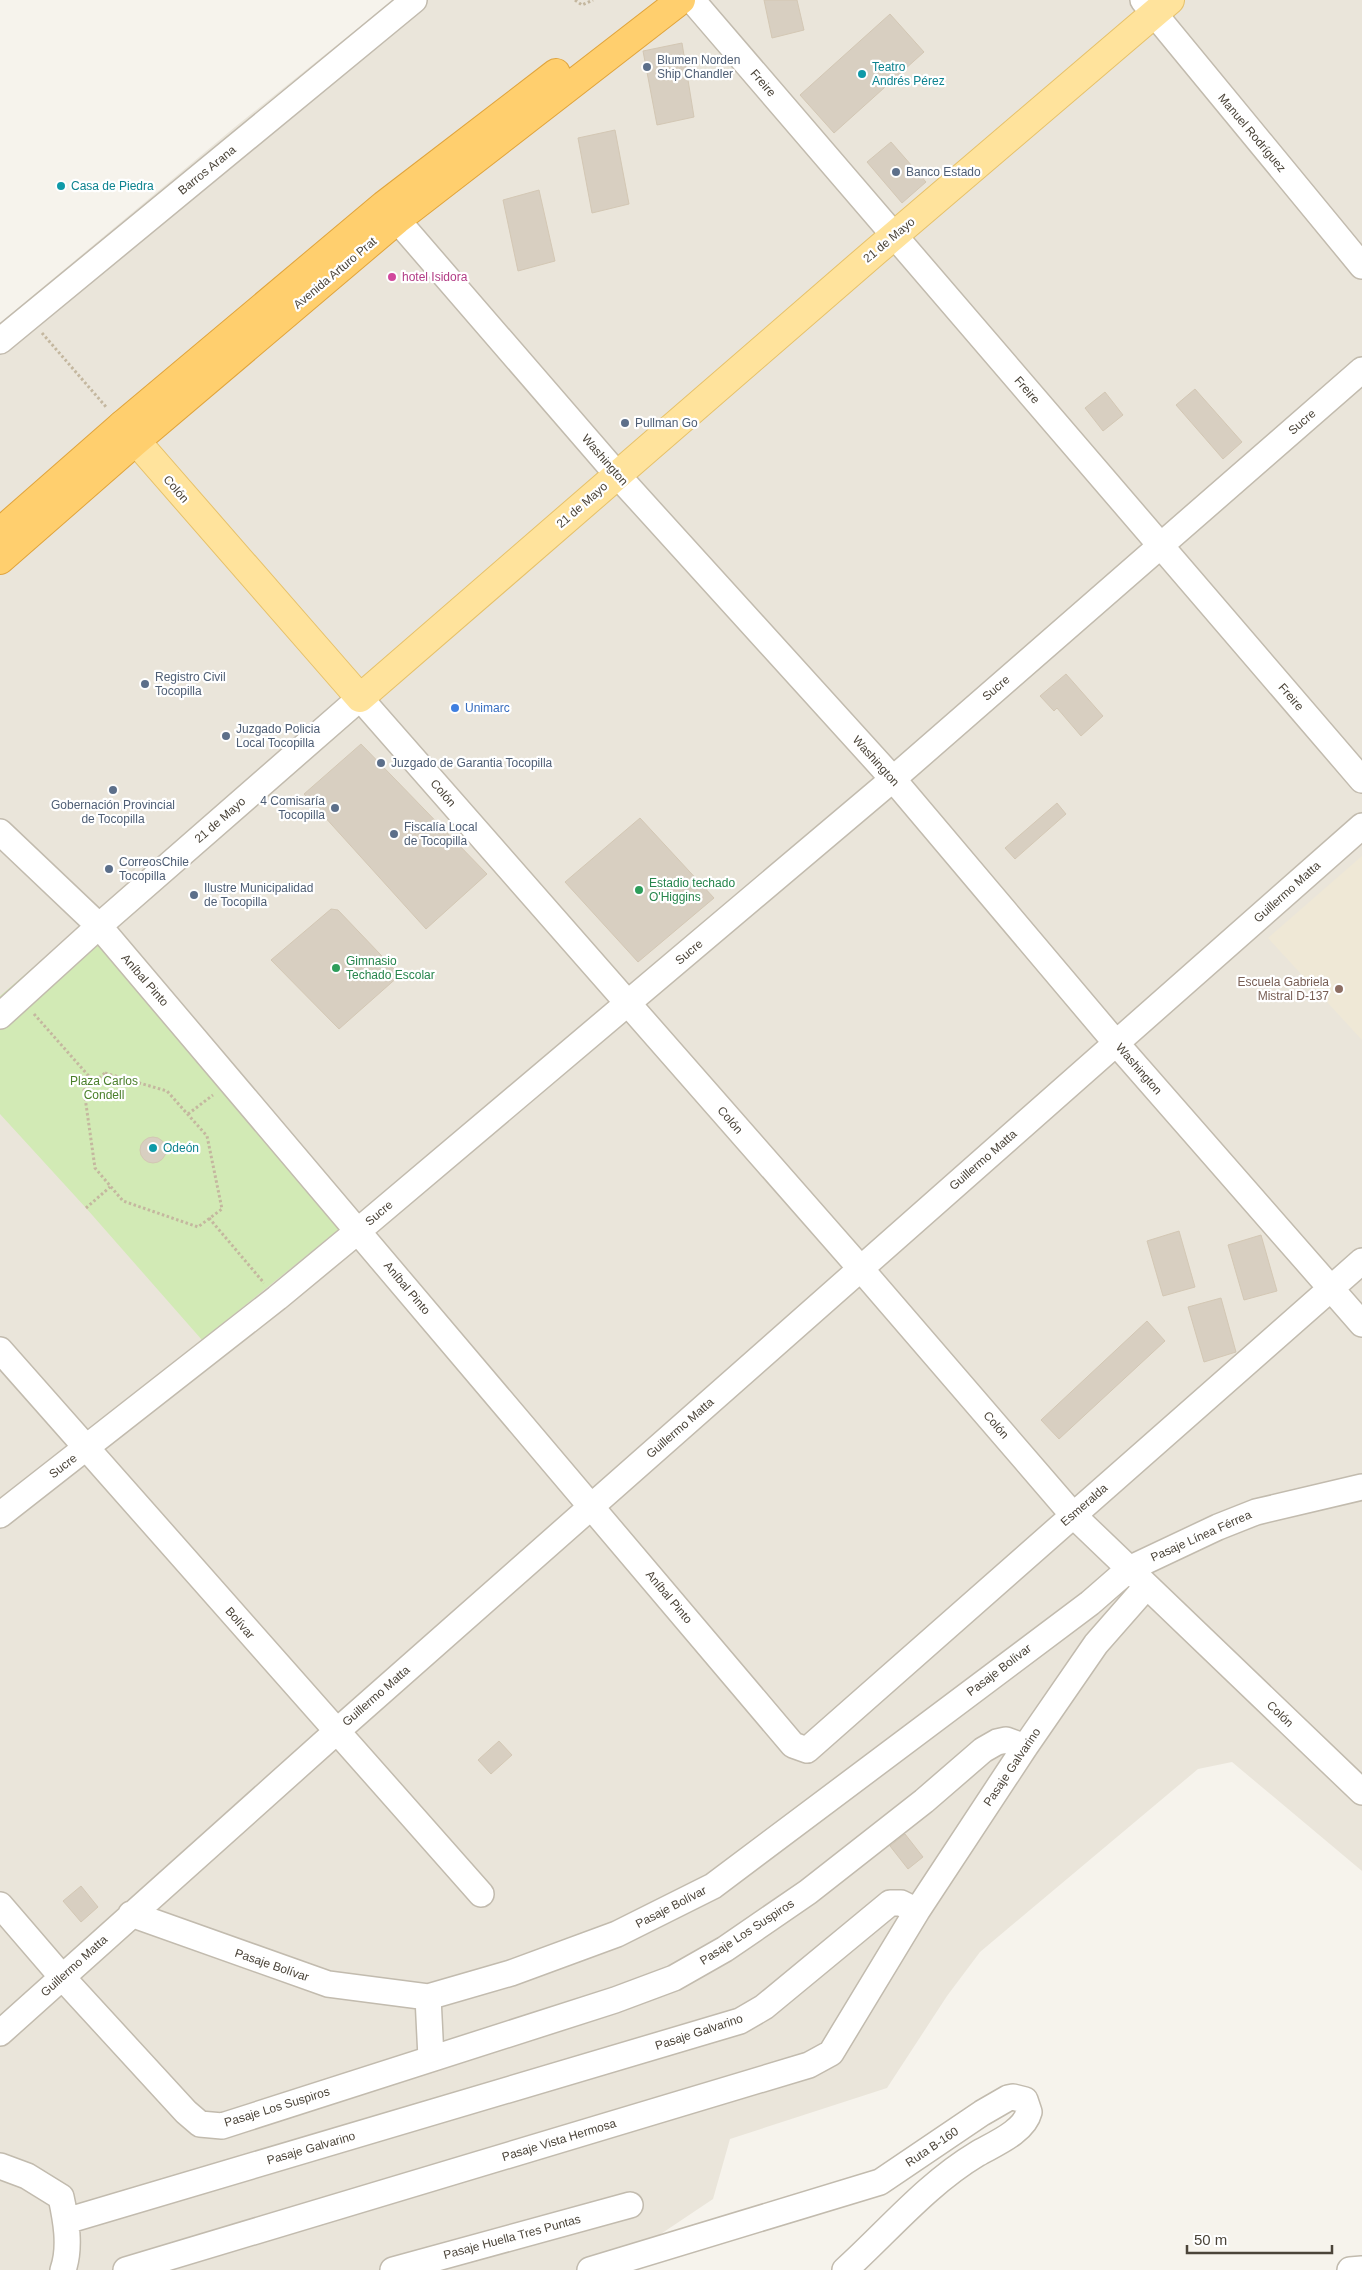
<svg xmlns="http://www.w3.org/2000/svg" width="1362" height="2270" font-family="Helvetica,sans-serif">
<rect width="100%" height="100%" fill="#f6f3ec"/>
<path fill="#eae5da" d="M393 0H1362V1871L1232 1762 1198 1769 980 1952 947 1996 887 2088 730 2139 713 2199 607 2270H0V323L235 127Z"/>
<path fill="#efe8d6" d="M1362 856V1040L1268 938Z"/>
<path fill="#d2eab5" d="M86 922 347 1223 202 1340 86 1208 0 1114V996Z"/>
<path fill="#d8cfc1" stroke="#d3c7b4" d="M764 0H797L804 30 772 38Z
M890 14 924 52 834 133 800 95Z
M682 43 694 117 657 125 643 51Z
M615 130 629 204 592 213 578 138Z
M891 142 926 182 902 203 867 162Z
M539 190 555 261 518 271 503 200Z
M1195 389 1242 442 1223 459 1176 405Z
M1105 392 1123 415 1103 431 1085 408Z
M1066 674 1103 716 1081 736 1057 708 1054 711 1040 696Z
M361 744 487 874 426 929 304 794Z
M1057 803 1066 814 1015 859 1005 848Z
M640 818 714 898 638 962 565 882Z
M331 909 338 910 400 975 339 1029 271 960Z
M140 1150a13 13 0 1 1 26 0a13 13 0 1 1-26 0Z
M1179 1231 1195 1287 1163 1296 1147 1241Z
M1261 1235 1277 1291 1244 1300 1228 1245Z
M1221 1298 1236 1352 1204 1362 1188 1307Z
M1147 1321 1165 1341 1059 1439 1041 1420Z
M499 1741 512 1755 491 1774 478 1760Z
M905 1834 923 1857 908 1869 890 1846Z
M81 1886 98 1907 81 1922 63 1901Z"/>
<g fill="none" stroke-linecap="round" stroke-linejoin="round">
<defs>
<path id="minor" d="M692 0 1362 780
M1143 0 1362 266
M385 206 628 487 893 779 1116 1043 1362 1324
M0 341 414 0
M0 832 99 926 793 1745 807 1750 1362 1261
M0 1016 99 926 360 698 861 1269 1073 1515 1362 1792
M0 1350 481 1894
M0 1515 277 1298 358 1231 893 779 1362 370
M0 1905 62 1977 186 2112 200 2124 222 2126 615 2000 674 1978 725 1949 808 1892 924 1801 983 1750 997 1742 1006 1740 1025 1747
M131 1914 328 1984 428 1997 511 1973 617 1934 713 1886 1090 1603 1129 1569 1218 1527 1256 1512 1362 1487
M428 1997 431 2058
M0 2033 336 1732 1362 826
M0 2166 27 2176 61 2197C66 2220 71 2247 63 2270
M66 2221 740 2021 764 2007 890 1903H901L917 1911 1025 1747 1096 1644 1146 1587
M126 2270 809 2065 831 2053 917 1911
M393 2270 630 2205
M590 2270 880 2182 982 2113 1008 2098 1013 2097 1025 2100 1029 2112C1024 2132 994 2144 977 2154 927 2184 888 2231 845 2270
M1350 2270 1362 2269"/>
<path id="major" d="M122 425 360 698 876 251 1170 0"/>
<path id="highway" d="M0 532 122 425 384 205 556 73
M0 560 135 442 397 220 681 0"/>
</defs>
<use href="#minor" stroke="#c2bbae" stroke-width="28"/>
<use href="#major" stroke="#e6c16a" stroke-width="30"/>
<use href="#highway" stroke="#e0a43c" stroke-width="30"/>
<path stroke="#c4b79f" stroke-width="3" stroke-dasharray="2.5 2.5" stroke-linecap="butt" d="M575 0 582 5 593 0
M42 333 107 408
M34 1014 94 1082
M105 1073 167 1091 207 1136 222 1209 198 1227 123 1201 95 1168 84 1090Z
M188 1114 213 1095
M86 1208 110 1187
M209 1218 264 1283"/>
<use href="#minor" stroke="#fff" stroke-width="25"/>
<use href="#major" stroke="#ffe39c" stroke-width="28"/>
<use href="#highway" stroke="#ffcf6e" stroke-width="28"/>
</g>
<g fill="#5c6f8a" stroke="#fff" stroke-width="2">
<circle cx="647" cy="67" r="5"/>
<circle cx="896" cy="172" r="5"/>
<circle cx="625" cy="423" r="5"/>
<circle cx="145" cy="684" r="5"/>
<circle cx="226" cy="736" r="5"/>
<circle cx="381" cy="763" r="5"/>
<circle cx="113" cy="790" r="5"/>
<circle cx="335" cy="808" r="5"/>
<circle cx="394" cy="834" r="5"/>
<circle cx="109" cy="869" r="5"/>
<circle cx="194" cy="895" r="5"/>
</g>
<g fill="#0f9aa8" stroke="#fff" stroke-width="2">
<circle cx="862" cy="74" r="5"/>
<circle cx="61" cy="186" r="5"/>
<circle cx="153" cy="1148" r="5"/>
</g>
<circle fill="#d1479c" stroke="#fff" stroke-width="2" cx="392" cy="277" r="5"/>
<circle fill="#3f7fe0" stroke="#fff" stroke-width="2" cx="455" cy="708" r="5"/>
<g fill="#2e9e5b" stroke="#fff" stroke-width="2">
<circle cx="639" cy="890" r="5"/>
<circle cx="336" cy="968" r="5"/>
</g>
<circle fill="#8d6e63" stroke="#fff" stroke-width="2" cx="1339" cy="989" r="5"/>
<g text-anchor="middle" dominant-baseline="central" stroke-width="4.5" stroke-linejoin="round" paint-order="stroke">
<g font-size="12" fill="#4e5e75" stroke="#fff" text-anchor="start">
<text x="657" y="60">Blumen Norden<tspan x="657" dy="14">Ship Chandler</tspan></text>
<text x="906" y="172">Banco Estado</text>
<text x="635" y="423">Pullman Go</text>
<text x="155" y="677">Registro Civil<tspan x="155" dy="14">Tocopilla</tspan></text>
<text x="236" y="729">Juzgado Policia<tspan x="236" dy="14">Local Tocopilla</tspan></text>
<text x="391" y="763">Juzgado de Garantia Tocopilla</text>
<text x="325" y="801" text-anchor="end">4 Comisaría<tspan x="325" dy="14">Tocopilla</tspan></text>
<text x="113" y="805" text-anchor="middle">Gobernación Provincial<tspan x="113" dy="14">de Tocopilla</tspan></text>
<text x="404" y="827">Fiscalía Local<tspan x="404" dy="14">de Tocopilla</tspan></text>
<text x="119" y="862">CorreosChile<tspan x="119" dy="14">Tocopilla</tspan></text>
<text x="204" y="888">Ilustre Municipalidad<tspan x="204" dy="14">de Tocopilla</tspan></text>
</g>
<g font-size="12" fill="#0d838f" stroke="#fff" text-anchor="start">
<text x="872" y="67">Teatro<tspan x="872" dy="14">Andrés Pérez</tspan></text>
<text x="71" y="186">Casa de Piedra</text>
<text x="163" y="1148">Odeón</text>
</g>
<g font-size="12" fill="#4b4439" stroke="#fff">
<text transform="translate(763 83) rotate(49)">Freire</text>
<text transform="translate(1252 133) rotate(50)">Manuel Rodríguez</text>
<text transform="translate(207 170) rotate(-39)">Barros Arana</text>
<text transform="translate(889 240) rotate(-40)">21 de Mayo</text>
<text transform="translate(335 273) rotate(-40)">Avenida Arturo Prat</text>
<text transform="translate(1027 390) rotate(49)">Freire</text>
<text transform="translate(1302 422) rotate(-41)">Sucre</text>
<text transform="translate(605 460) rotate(49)">Washington</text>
<text transform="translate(176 489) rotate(49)">Colón</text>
<text transform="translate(582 505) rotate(-41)">21 de Mayo</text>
<text transform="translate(996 688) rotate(-41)">Sucre</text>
<text transform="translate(1291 697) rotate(49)">Freire</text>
<text transform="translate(876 761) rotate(48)">Washington</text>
<text transform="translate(443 793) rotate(49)">Colón</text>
<text transform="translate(220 820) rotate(-41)">21 de Mayo</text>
<text transform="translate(1287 892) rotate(-42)">Guillermo Matta</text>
<text transform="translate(689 952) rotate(-40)">Sucre</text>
<text transform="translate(145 980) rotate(49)">Aníbal Pinto</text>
<text transform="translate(1139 1069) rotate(49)">Washington</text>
<text transform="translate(730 1120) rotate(49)">Colón</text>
<text transform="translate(983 1160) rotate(-41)">Guillermo Matta</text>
<text transform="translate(379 1213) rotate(-40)">Sucre</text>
<text transform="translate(407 1288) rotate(50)">Aníbal Pinto</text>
<text transform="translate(996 1425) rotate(49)">Colón</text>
<text transform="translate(680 1428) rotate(-41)">Guillermo Matta</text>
<text transform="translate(63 1466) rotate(-37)">Sucre</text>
<text transform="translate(1084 1505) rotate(-41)">Esmeralda</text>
<text transform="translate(1201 1536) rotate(-24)">Pasaje Línea Férrea</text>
<text transform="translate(669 1597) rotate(50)">Aníbal Pinto</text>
<text transform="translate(240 1623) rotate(49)">Bolívar</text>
<text transform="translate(999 1670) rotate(-37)">Pasaje Bolívar</text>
<text transform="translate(376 1696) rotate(-41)">Guillermo Matta</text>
<text transform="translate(1280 1714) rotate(44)">Colón</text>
<text transform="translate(1012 1767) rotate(-56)">Pasaje Galvarino</text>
<text transform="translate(671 1907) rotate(-27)">Pasaje Bolívar</text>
<text transform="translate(747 1932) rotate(-33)">Pasaje Los Suspiros</text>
<text transform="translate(272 1965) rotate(19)">Pasaje Bolívar</text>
<text transform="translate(74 1966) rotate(-42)">Guillermo Matta</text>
<text transform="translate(699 2032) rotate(-18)">Pasaje Galvarino</text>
<text transform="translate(277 2107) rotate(-17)">Pasaje Los Suspiros</text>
<text transform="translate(559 2140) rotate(-17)">Pasaje Vista Hermosa</text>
<text transform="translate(932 2147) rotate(-34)">Ruta B-160</text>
<text transform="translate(311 2148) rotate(-16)">Pasaje Galvarino</text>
<text transform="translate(512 2237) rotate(-15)">Pasaje Huella Tres Puntas</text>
</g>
<g font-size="12" fill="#b23c85" stroke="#fff" text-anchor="start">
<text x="402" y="277">hotel Isidora</text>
</g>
<g font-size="12" fill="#366cbe" stroke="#fff" text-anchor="start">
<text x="465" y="708">Unimarc</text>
</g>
<g font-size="12" fill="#27864d" stroke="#fff" text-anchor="start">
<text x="649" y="883">Estadio techado<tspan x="649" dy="14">O'Higgins</tspan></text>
<text x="346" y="961">Gimnasio<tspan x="346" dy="14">Techado Escolar</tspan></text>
</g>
<g font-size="12" fill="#785e54" stroke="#fff" text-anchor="end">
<text x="1329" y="982">Escuela Gabriela<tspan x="1329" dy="14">Mistral D-137</tspan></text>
</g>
<g font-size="12" fill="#4a7f2a" stroke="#fff">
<text x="104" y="1081">Plaza Carlos<tspan x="104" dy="14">Condell</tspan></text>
</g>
</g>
<path d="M1187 2245v8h145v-8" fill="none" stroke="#4b4439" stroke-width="2.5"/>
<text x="1194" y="2245" font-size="15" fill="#4b4439" stroke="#ffffff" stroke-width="4" paint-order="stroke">50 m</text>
</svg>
